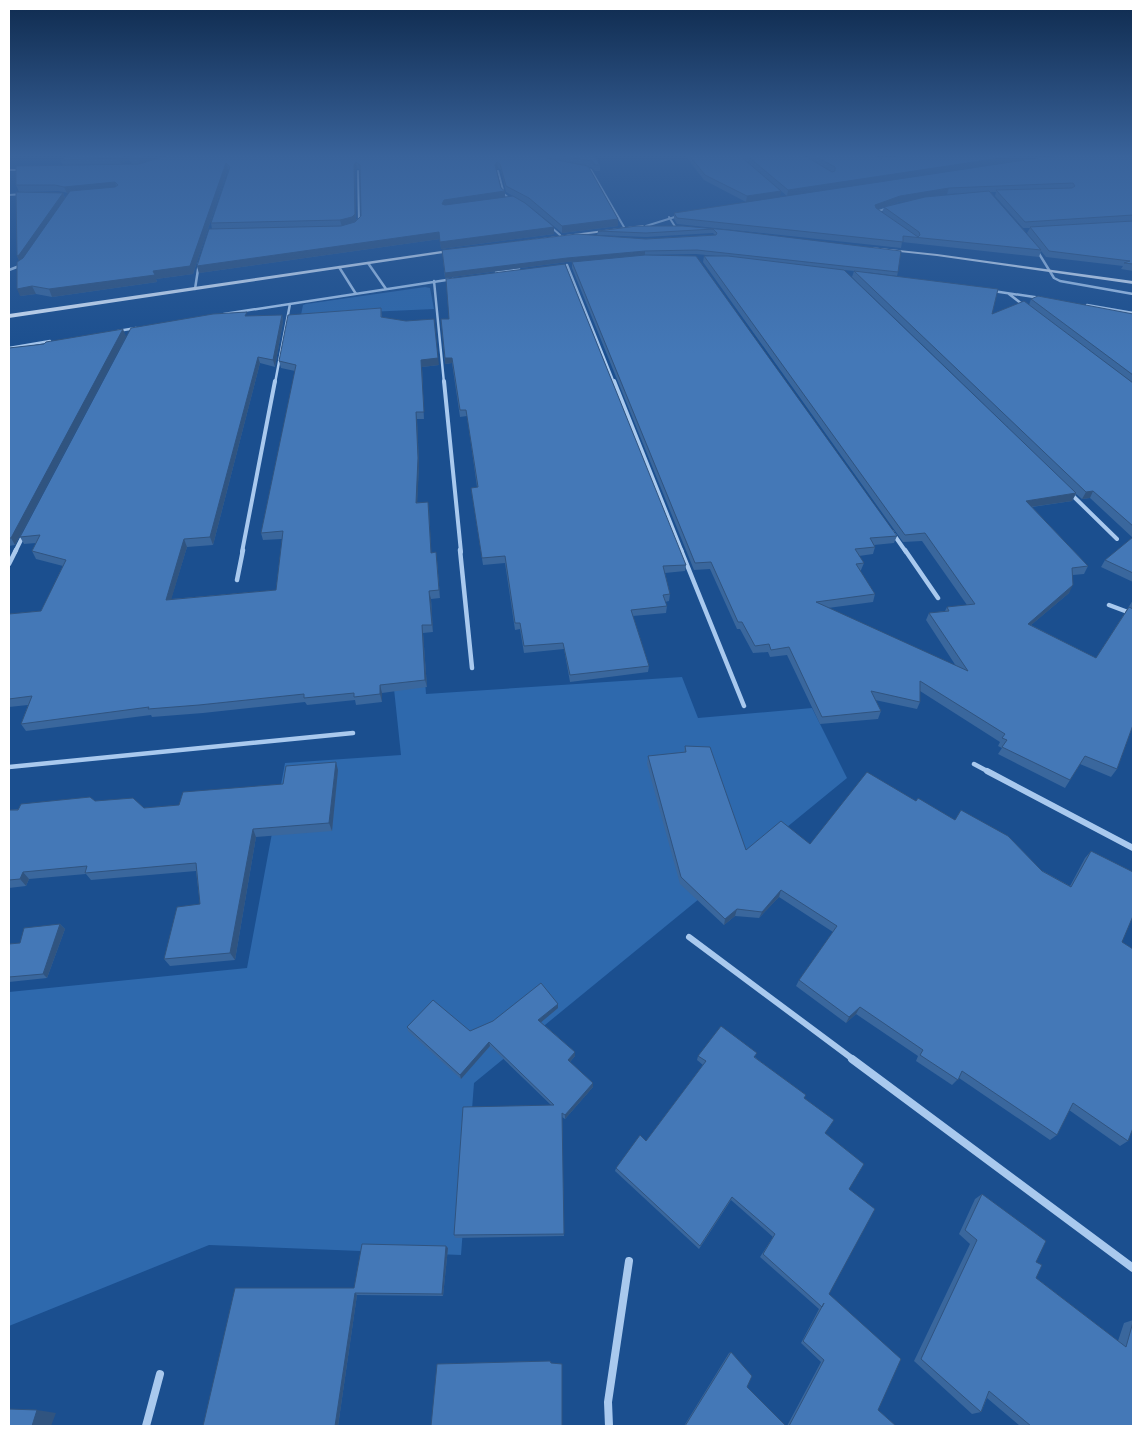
<svg xmlns="http://www.w3.org/2000/svg" width="1142" height="1435" font-family="Commissioner,sans-serif">
<rect width="100%" height="100%" fill="#1b4f8f"/>
<path fill="#2e69ad" d="M425 287 430 288 434 309 301 315 303 305 306 304Z
M422 640 426 694 682 677 698 718 812 708 847 778 474 1083 461 1255 209 1245 9 1326V992L247 968 285 763 401 755 389 642Z"/>
<g fill="none" stroke-linecap="round" stroke-linejoin="round">
<path stroke="#a9c9ee" stroke-width="2" d="M585 168 591 170 624 227
M9 170H21
M358 171 359 222
M498 171 504 194 511 200
M9 195 23 194
M878 214 876 212 890 207
M669 217 676 228
M646 226 678 216
M551 227 560 235
M1037 250 1039 253"/>
<path stroke="#a9c9ee" stroke-width="2.5" d="M1038 252 1054 278 1060 281 1133 294
M368 263 386 289
M567 265 614 383
M339 267 356 294
M9 270 22 265
M496 272 519 269
M434 281 444 383
M195 289 199 263
M993 291 1041 298
M1009 294 1026 307
M1087 305 1133 313
M224 314 453 279
M118 331 136 328
M9 348 50 341
M275 383 290 304"/>
<path stroke="#a9c9ee" stroke-width="4" d="M444 381 461 552
M614 381 682 552
M1071 494 1117 539
M892 532 906 552
M15 552 24 534
M242 552 275 381"/>
<path stroke="#a9c9ee" stroke-width="4.5" d="M460 550 472 668
M681 550 744 706
M905 550 938 598
M9 564 16 550
M237 580 243 550
M1109 605 1133 614
M974 764 989 772
M9 767 353 733"/>
<path stroke="#a9c9ee" stroke-width="6" d="M987 771 1133 848
M689 937 854 1060"/>
<path stroke="#a9c9ee" stroke-width="8" d="M852 1059 1133 1268
M146 1426 160 1374
M609 1426 608 1402 629 1261"/>
<path fill="#d6e6fa" fill-rule="evenodd" d="M643 225 645 227 499 245 497 244Z
M870 247 937 254 1133 281V284L937 256 872 249Z
M455 249 457 251 9 318V314Z"/>
</g>
<path fill="#3a679d" fill-rule="evenodd" d="M71 154H594L600 165V171H595L591 167H588L618 226 562 233 526 203 554 227V234L441 249 440 239 199 273 197 266 212 229 211 223 229 170 228 169 193 274 156 279 157 282 52 297 36 294 20 296 19 260 17 256 19 192 16 185 63 165 60 160ZM129 159 131 164H122ZM357 168 360 170 361 216 356 220 355 171ZM498 168 501 170 506 192 513 196 505 197 501 188 496 170ZM58 191 69 193 65 198 63 193 28 192Z
M684 154H738L781 191 746 202 704 180Z
M738 154H908L879 157 880 158 915 154H1059L787 196Z
M1133 154V271L1121 269 1123 266 1046 257 1041 251 1039 257 902 242 901 248 677 224 674 219V213ZM990 192H996L995 196 1023 228H1030L1027 233 1037 245ZM970 193 932 196 947 194ZM917 199 886 207 899 202ZM884 207 882 213 877 210Z
M637 226 728 230 898 272 897 276 866 272 992 314 1029 305 1031 299 1133 314V582L1101 567 1105 560 1133 538 1090 498 1082 499 1076 494 1072 501 1032 507 1088 566 1084 574 1073 575 1069 593 1031 625 1096 658 1133 600V725L1117 769 1111 777 1080 764 1065 788 998 754 1002 748 998 746 1000 742 920 691V702L917 709 875 700 881 711 878 719 820 724 787 655 770 657 768 652 753 653 740 629H737L710 569 694 570 572 268V262L897 536 894 543 874 545 875 547 873 554 859 556 864 563 861 570 860 571 875 594 873 602 828 608 956 666 926 620 929 613 945 611 947 607 967 605 922 541 903 542 703 262 704 256H716L696 254 645 255 567 262 445 278 442 250 715 235 713 233 646 237 597 235 598 231ZM844 270 854 271 852 277 1008 427Z
M381 308 382 317 439 365 422 367 424 419H417L419 465 417 502 429 509 431 553 437 560 440 598 431 599 433 632 423 633 427 687 382 693V702L356 705 355 700 307 705 305 702 203 713 152 717 151 715 26 731 21 724 28 705 9 707V614L41 611 63 566 36 559 32 551 36 543 24 544 20 537 248 316 282 315 283 322 275 367 260 363 213 545 187 547 171 599 276 590 282 539 263 540 261 533 295 371 281 368 279 361Z
M441 319 686 565 685 571 665 573 670 594 669 601 665 602 667 606 666 613 633 616 649 666 648 672 570 682 564 649 524 653 520 629 515 630 505 563 483 565 472 494 477 487 467 416 460 417 452 363 445 364Z
M126 336 15 545 9 546V348Z
M685 746 746 850 810 844 916 801 1070 886 1085 858 1091 851 1122 942 1128 1141 1120 1146 1069 1110 1057 1135 1050 1140 959 1078 952 1085 916 1061 918 1056 856 1014 846 1023 796 986 799 980 833 932 779 897 759 918 735 916 724 925 680 884 647 764 648 756 684 752Z
M338 770 332 831 256 837 235 960 170 966 164 959 200 904 196 871 91 880 86 874 29 879 26 886 9 888V810L95 801 144 808 179 805 283 784Z
M60 924 65 929 47 978 9 982V944L20 943Z
M558 1004V1008L541 1022 575 1052V1056L570 1062 593 1083V1087L565 1119 562 1117 564 1236 455 1238 454 1235 551 1105 490 1046 461 1079 408 1031 407 1027 470 1031Z
M698 1056 755 1057 804 1098 825 1133 849 1189 829 1294 878 1410 896 1426H787L821 1362 801 1343 819 1309 760 1257 773 1237 731 1200 699 1249 615 1171 616 1168 646 1141 703 1065 697 1060Z
M982 1194 1036 1262V1278L1118 1341 1124 1323 1133 1320V1426H1020L987 1398 981 1412 972 1414 914 1361 970 1244 959 1234 975 1199Z
M448 1248 443 1296 357 1295 338 1426H203L354 1288Z
M731 1352 747 1387 786 1426H684L729 1353Z"/>
<path fill="#305480" d="M126 154H137L129 158V159L121 165 119 158Z
M154 154H177L141 164 139 158Z
M878 154H908L878 157 877 156Z
M1027 154H1059L787 196 788 190Z
M356 162 357 168 355 171 356 221 342 227 340 220 354 165Z
M497 162 498 168 495 172V165Z
M226 163 228 169 193 274 156 279 157 282 52 297 49 289 153 271Z
M115 182 117 188 67 193 64 187Z
M949 188 947 194 899 202 873 211 875 205 900 196Z
M505 191V198L443 210 442 204 444 200Z
M781 191 780 197 746 202 747 196Z
M63 193 65 199 22 261 20 262 17 256Z
M618 219V226L562 233V226Z
M554 227V234L441 249 440 242Z
M439 232 440 239 199 273 197 266Z
M645 251V255L567 262 445 278V273L567 258Z
M32 286 36 294 20 296 17 289Z
M282 315 283 322 275 367 273 360Z
M434 319 439 365 422 367 424 419 421 360Z
M123 329 126 336 15 545 11 538Z
M258 357 260 363 213 545 210 537Z
M445 358H452V363L445 364Z
M416 412 417 419 419 465 417 510 416 503Z
M1093 491 1090 498 1082 499 1086 492Z
M1076 493 1072 501 1023 508 1026 501Z
M428 502 429 509 432 560 431 553Z
M184 539 187 547 169 607 166 600Z
M436 552 437 560 440 598 439 590Z
M1073 585 1069 593 1024 631 1028 624Z
M429 591 431 599 433 632 432 625Z
M422 625 423 633 427 687 425 680Z
M380 685 382 693V702L380 694Z
M336 762 338 770 332 831 329 823Z
M253 829 256 837 235 960 230 953Z
M23 872 29 879 26 886 20 879Z
M781 890 779 897 759 918 762 912Z
M737 909 735 916 724 925 725 919Z
M60 924 65 929 47 978 43 974Z
M558 1004V1008L539 1024 538 1020Z
M860 1007 856 1014 846 1023 849 1017Z
M489 1042 490 1046 461 1079 460 1075Z
M575 1052V1056L568 1064V1060Z
M593 1083V1087L565 1119V1115Z
M446 1246 448 1248 443 1296 442 1294Z
M355 1293 357 1295 338 1426H335Z
M37 1410 56 1413 51 1426H32Z"/>
<path fill="#4478b7" stroke="#305480" d="M71 154H126L119 158 60 160Z
M135 154H154L139 158H129Z
M172 154H526L588 166 618 219 562 226 529 198 506 186 500 164 497 162 495 165 501 188 505 191 444 200 442 204 445 205 513 196 525 203 554 227 440 242 439 232 197 266 209 229 341 226 355 222 361 216 360 165 356 162 354 165 355 214 352 217 340 220 211 223 230 167 226 163 190 266 153 271 155 275 49 289 32 286 17 289V262L23 258 70 191 115 187 118 185 115 182 64 187 55 185H16V166L139 164Z
M548 154H594L600 165H595L592 161Z
M688 154H738L781 191 747 196 705 175Z
M745 154H802L832 172 835 171V167L811 154H878L877 156 880 158 915 154H1027L788 190Z
M1064 154H1133V215L1025 222 996 190 1072 188 1075 186 1073 183 949 188 900 196 875 205 876 208 918 237 920 235 919 232 884 207 925 197 989 191 1041 250 903 236V242L677 218 674 213Z
M16 192 63 193 19 255 17 256Z
M1133 221V264L1124 263 1130 261 1049 251 1030 227Z
M637 226H683L728 230 901 251 898 272 697 250 645 251 567 258 445 273 442 250 577 234 646 239 716 235 717 233 713 229 646 233 598 231Z
M645 255 696 256 897 536 870 538 875 547 855 549 864 563 856 564 875 594 816 602 968 671 929 613 949 611 947 607 975 604 925 533 905 535 704 256H728L844 270 1076 493 1026 501 1088 566 1072 568 1073 585 1028 624 1096 658 1129 607 1133 609V725L1117 769 1085 756 1070 780 1002 747 1007 740 1002 738 1005 734 920 681V702L871 691 881 711 822 717 789 647 771 650 769 644 755 646 742 622H738L711 562 695 563 572 262Z
M565 264 686 565 663 566 670 594 663 595 667 606 631 610 649 666 570 675 563 643 524 646 520 623H515L505 556 482 558 471 488 478 487 466 410H460L452 358H445L441 319H449L446 279Z
M854 271 998 289 992 314 1024 301 1133 383V526L1093 491 1086 492Z
M1038 296 1133 314V375L1031 299Z
M381 308V317L406 321 434 319 438 358 421 360 424 412H416L418 458 416 503 428 502 431 553 436 552 439 590 429 591 432 625H422L425 680 380 685V694L354 697V693L304 698V694L199 705 148 709 149 707 21 724 32 696 9 699V614L41 611 66 560 32 551 40 535 20 537 131 328 213 314 247 312 245 316 282 315 273 360 258 357 210 537 184 539 166 600 276 590 283 531 261 533 296 365 279 361 288 315Z
M123 329 11 538H9V348L44 344 46 342Z
M1133 537V573L1105 560Z
M685 746 710 747 746 850 781 821 810 844 867 772 916 801 918 798 955 820 961 810 1008 836 1042 871 1071 887 1091 851 1133 872V916L1122 942 1133 949V1128L1128 1141 1073 1103 1057 1135 962 1071 958 1080 920 1055 923 1050 860 1007 849 1017 799 980 837 926 781 890 762 912 737 909 725 919 681 877 648 756 686 752Z
M336 762 329 823 253 829 230 953 164 959 177 907 200 904 196 863 85 873 87 866 23 872 20 879 9 880V810H18L21 804 90 797 95 801 133 798 144 808 179 805 183 792 283 784 286 766Z
M60 924 43 974 9 977V944L20 943 24 928Z
M541 983 558 1004 538 1020 575 1052 568 1060 593 1083 565 1115 562 1113 564 1234 454 1235 463 1107 554 1105 489 1042 460 1075 407 1027 433 1000 470 1031 493 1021Z
M721 1026 757 1053 754 1057 806 1095 804 1098 834 1120 825 1133 864 1164 849 1189 875 1209 829 1294 901 1359 878 1410 896 1426H789L824 1360 803 1341 824 1303 822 1307 763 1254 775 1234 732 1197 700 1246 616 1168 640 1135 646 1141 706 1061 698 1056Z
M982 1194 1046 1241 1036 1262 1042 1265 1036 1278 1126 1347 1133 1322V1426H1031L989 1391 981 1412 921 1359 977 1240 965 1230Z
M362 1244 446 1246 442 1294 355 1293 335 1426H203L235 1288H354Z
M731 1352 752 1376 747 1387 786 1426H685Z
M550 1361 551 1363 562 1364V1426H431L437 1364Z
M9 1409 37 1410 32 1426H9Z"/>
<linearGradient id="sky" x2="0" y2="1"><stop stop-color="#0f2b4f"/><stop offset="0.44" stop-color="#39639b"/><stop offset="1" stop-color="#39639b" stop-opacity="0"/></linearGradient>
<rect width="1142" height="354" fill="url(#sky)"/>
<rect width="1142" height="1435" fill="none" stroke="#ffffff" stroke-width="20"/>
</svg>
